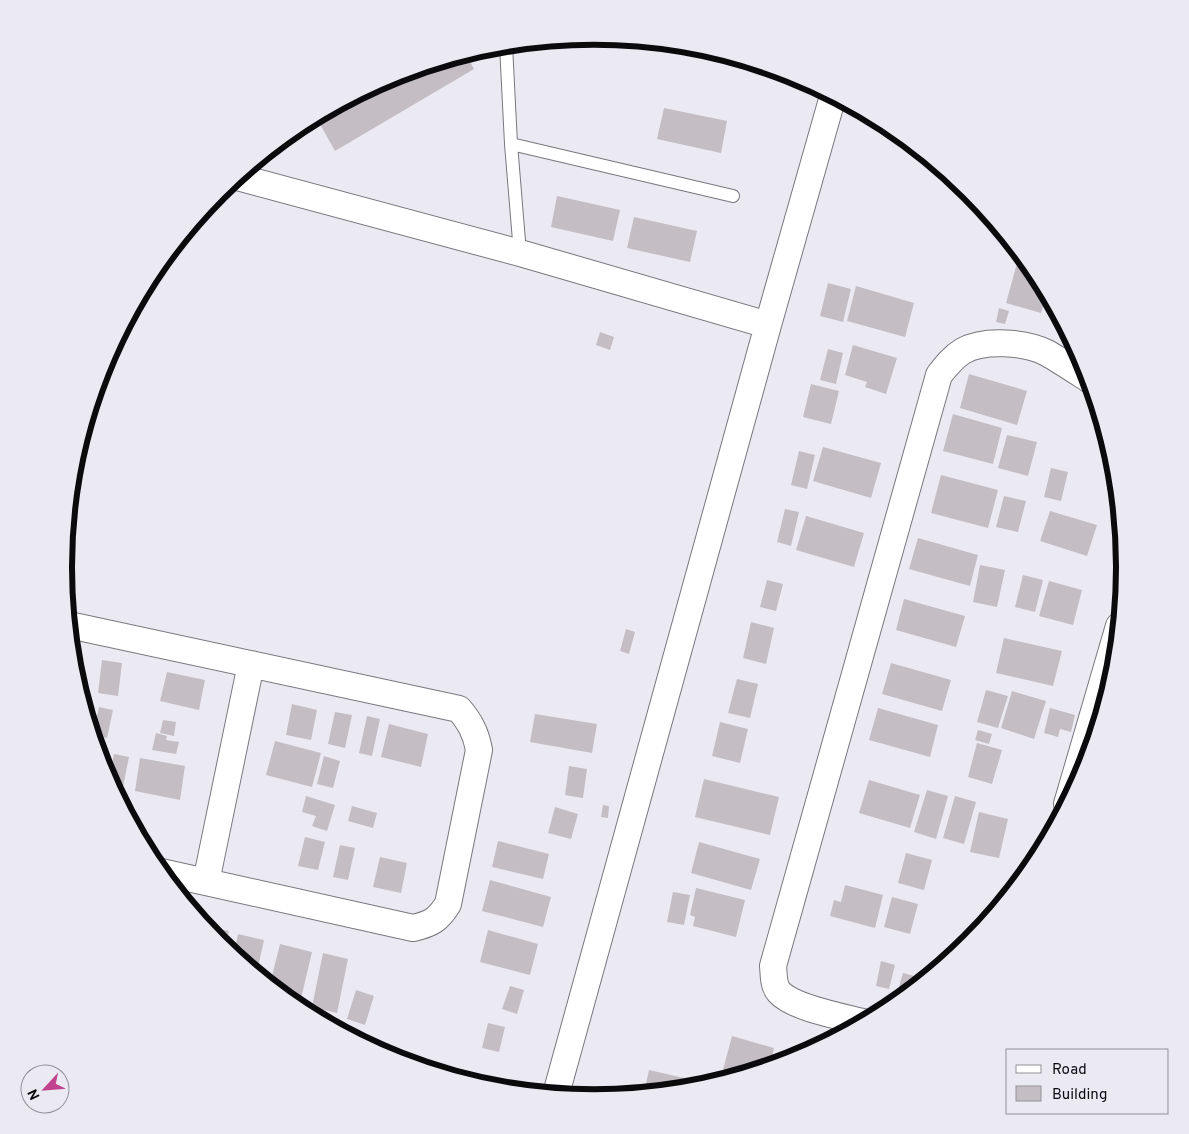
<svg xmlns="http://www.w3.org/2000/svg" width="1189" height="1134" font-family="Overpass,sans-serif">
<rect width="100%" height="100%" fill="#ebeaf2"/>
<path fill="#c4bec4" d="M466 54 474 69 335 151 316 117 346 101 348 104 397 75Z
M664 108 727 121 721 153 657 139Z
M557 196 620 210 613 241 551 227Z
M634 217 697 231 690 262 627 248Z
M1019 256 1024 258 1036 272 1047 293 1041 313 1006 303Z
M828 283 851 289 843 322 820 316Z
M856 286 914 303 905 337 847 321Z
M999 308 1009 311 1005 324 996 322Z
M600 332 614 337 610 350 596 345Z
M853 345 897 358 886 394 865 387 867 382 845 375Z
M828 349 843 353 836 384 820 380Z
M969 374 1027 391 1017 425 960 408Z
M811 384 839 391 831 424 803 417Z
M953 414 1002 428 993 464 943 451Z
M1007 435 1037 442 1028 476 998 468Z
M823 447 881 463 871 498 813 481Z
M799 451 815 455 807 489 791 485Z
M1051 468 1068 472 1061 501 1044 497Z
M941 475 998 490 988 528 931 513Z
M1004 496 1026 501 1018 532 996 527Z
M785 509 799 512 791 546 777 542Z
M1050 511 1097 525 1087 556 1040 541Z
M806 516 864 533 854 567 796 550Z
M918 538 978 555 970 586 909 569Z
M980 565 1005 570 997 607 973 602Z
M1023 575 1043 580 1035 612 1015 607Z
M767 580 783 584 776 611 760 607Z
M1049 581 1082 590 1073 625 1039 616Z
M904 599 965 616 956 647 896 630Z
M751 622 774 628 766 664 743 658Z
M626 629 635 632 629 654 620 651Z
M1004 638 1062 651 1053 686 996 673Z
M73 658 83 660 80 678 76 677Z
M102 660 122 663 118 696 98 693Z
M891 663 951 680 942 711 882 694Z
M167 672 205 680 199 710 160 701Z
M737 679 758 684 750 718 728 713Z
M986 690 1008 696 998 728 977 722Z
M1012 691 1046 701 1034 739 1001 728Z
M292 704 317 710 311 740 286 735Z
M99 707 113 710 107 738 93 735Z
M878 708 938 725 930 757 869 740Z
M1050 708 1075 715 1071 732 1060 729 1058 737 1044 733Z
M335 712 352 715 345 748 328 744Z
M535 714 597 724 592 753 530 742Z
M367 716 380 719 372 756 359 753Z
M163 720 176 722 174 736 160 733Z
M720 722 748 729 740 763 712 756Z
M389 724 428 734 421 767 381 757Z
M978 730 992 734 989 744 975 740Z
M156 733 167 736 166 740 179 742 176 754 152 750Z
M275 741 321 753 312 787 266 775Z
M977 743 1002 750 992 784 968 777Z
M114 754 129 757 123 787 112 785 109 779Z
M324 756 340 761 333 788 317 784Z
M140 758 185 766 180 800 135 791Z
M569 766 587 769 583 798 565 795Z
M704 779 779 797 770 835 695 817Z
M869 780 920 795 910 828 859 813Z
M927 790 948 796 936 839 914 832Z
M306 796 335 805 327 831 312 826 316 816 302 812Z
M955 796 976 802 964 844 943 838Z
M603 805 609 806 608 818 601 817Z
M352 806 377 813 373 828 348 821Z
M555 807 578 814 571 839 548 833Z
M979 812 1008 819 999 858 970 852Z
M305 837 325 842 318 870 298 866Z
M498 841 549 854 543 879 492 867Z
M699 842 760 859 751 890 691 873Z
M340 845 355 848 348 880 333 877Z
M906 853 932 860 924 890 898 883Z
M380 857 407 863 401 893 373 887Z
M490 880 551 897 543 927 482 911Z
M845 885 883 895 875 928 830 916 834 900 841 902Z
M696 888 745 900 736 937 693 926 695 917 690 915Z
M673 892 690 895 684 925 667 922Z
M892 897 918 904 910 934 884 927Z
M206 926 229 931 225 947 219 942Z
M488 930 538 944 530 975 480 962Z
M238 934 264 940 258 967 247 965 234 954Z
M280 944 312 952 299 1007 270 984Z
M323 953 348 959 337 1013 312 1007Z
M881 961 895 965 889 989 876 986Z
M903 973 925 979 894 1004Z
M510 986 524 990 517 1014 502 1009Z
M356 990 374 996 365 1025 347 1019Z
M488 1023 505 1027 499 1052 482 1048Z
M732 1036 774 1048 770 1066 720 1081Z
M649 1070 693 1080 691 1088 662 1091 645 1088Z"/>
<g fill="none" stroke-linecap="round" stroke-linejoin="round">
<defs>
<path id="service" d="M506 45 511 144 520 253
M511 144 733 196"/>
<path id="minor" d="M237 177 520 253 768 325
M69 625 459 709C470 722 476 733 479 750L448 904C438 920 431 924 413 928L161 872
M1067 804 1119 626
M206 882 251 664
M863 1022C843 1017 793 1008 779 992 773 985 774 975 773 966L939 375C946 366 953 357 963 351 984 339 1026 342 1047 353 1061 361 1076 371 1090 380
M556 1094 768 325 833 96"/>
</defs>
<use href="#service" stroke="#78777e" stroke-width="14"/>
<use href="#minor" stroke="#78777e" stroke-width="28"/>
<use href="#service" stroke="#fff" stroke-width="12"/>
<use href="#minor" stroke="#fff" stroke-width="26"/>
</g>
<path d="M0 0H1189V1134H0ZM72 567a522 522 0 1 1 1044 0a522 522 0 1 1-1044 0Z" fill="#ebeaf2" fill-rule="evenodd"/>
<path fill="none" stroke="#0b0b0e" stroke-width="6" d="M72 567a522 522 0 1 1 1044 0a522 522 0 1 1-1044 0Z"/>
<rect x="1006" y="1049" width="162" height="65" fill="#ebeaf2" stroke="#919197"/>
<rect x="1016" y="1065" width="25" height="8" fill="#ffffff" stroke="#919197"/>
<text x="1052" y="1074" font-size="15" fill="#0b0b0e">Road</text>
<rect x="1016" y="1086" width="25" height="15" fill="#c4bec4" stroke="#919197"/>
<text x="1052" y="1099" font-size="15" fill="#0b0b0e">Building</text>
<g transform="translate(45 1089) rotate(244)"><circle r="24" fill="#ebeaf2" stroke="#919197"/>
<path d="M0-4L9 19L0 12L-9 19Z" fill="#c1428e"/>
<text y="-8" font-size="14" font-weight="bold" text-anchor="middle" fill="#0b0b0e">N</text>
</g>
</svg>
